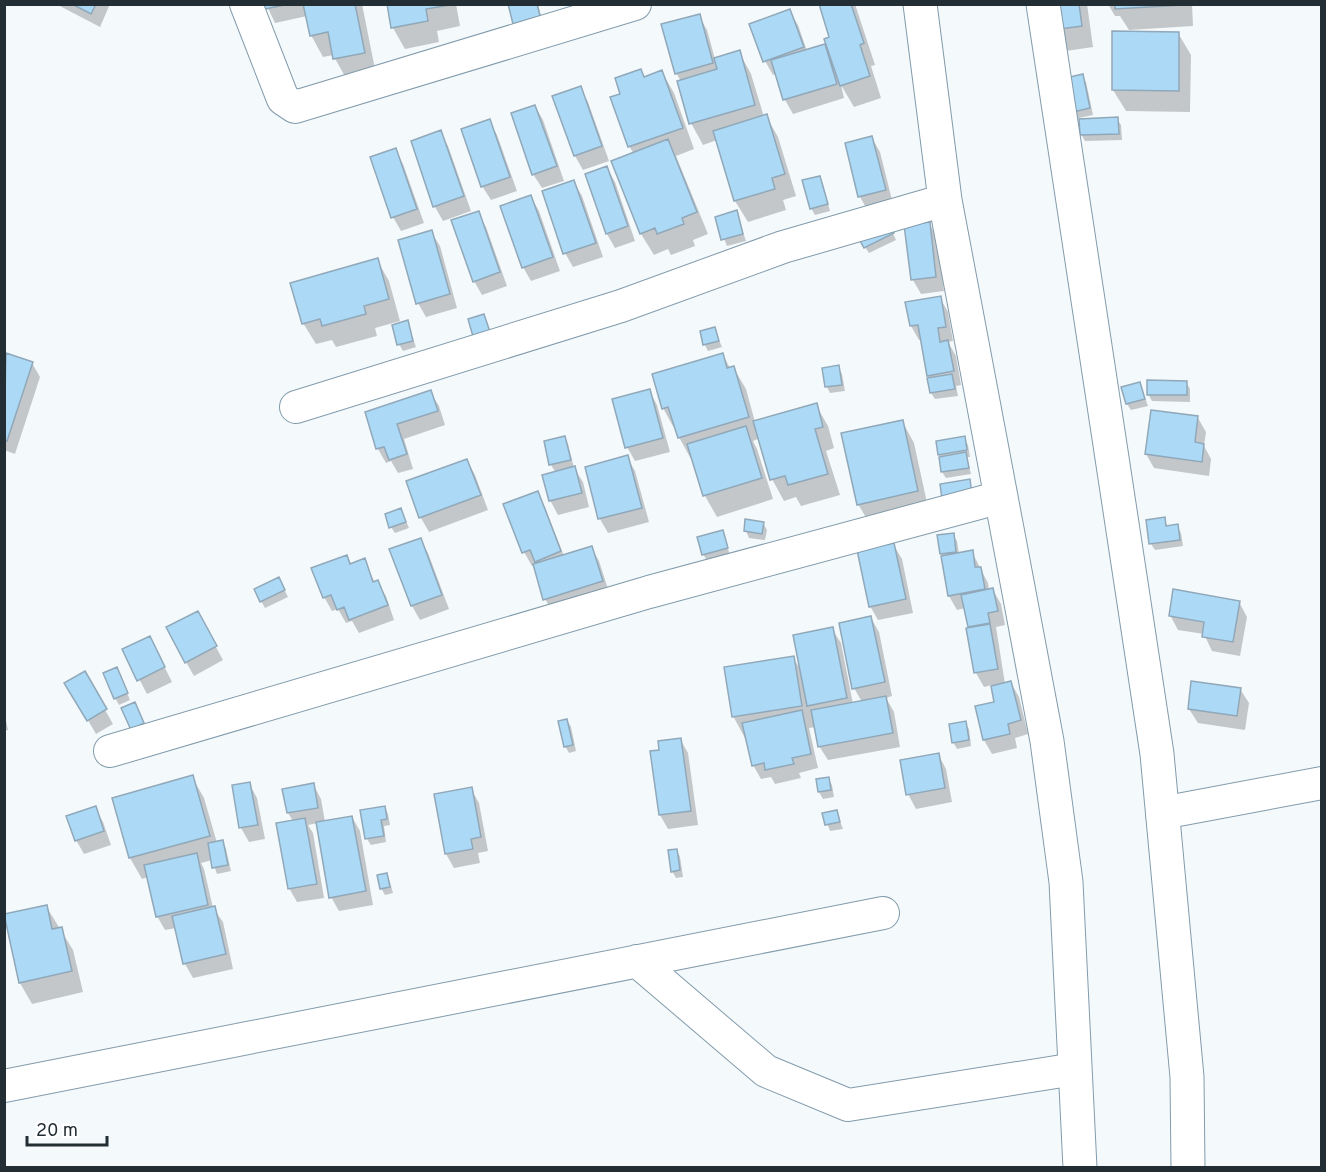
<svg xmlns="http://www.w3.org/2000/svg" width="1326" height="1172" font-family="Overpass,sans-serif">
<rect width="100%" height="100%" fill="#f4f9fc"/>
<path fill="#0003" d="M56 4H110L100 27Z
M266 4H362L376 74 347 80 333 55 323 57 311 35 307 16 275 23Z
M388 4H456L460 26 437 31 439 42 405 49 393 28Z
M509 4H538L543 23 519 30Z
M820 4H855L875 65 871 66 881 98 854 107 841 85 844 98 793 114 785 100 777 74 773 75 765 61 789 11 798 25 807 51 824 46 831 57V38Z
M1050 4H1087L1093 47 1066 51Z
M1108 4H1192L1193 26 1129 30 1120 16H1115Z
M699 16 707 30 715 59 739 52 751 74 764 117 766 116 778 137 796 196 783 200 786 210 748 222 735 201 717 140 703 145 691 123 681 81 676 73Z
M1178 33 1191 55 1190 112 1126 111 1113 90Z
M662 72 674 93 694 149 676 156 708 234 693 240 695 246 671 255 668 249 654 255 641 234 613 162 634 154 629 146 622 95Z
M1082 76 1086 82 1093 115 1074 119Z
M580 88 588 102 609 161 583 170 575 156Z
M535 106 543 120 564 181 542 188 533 174Z
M1117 119 1121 125 1122 140 1085 141 1081 134Z
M489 121 497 135 517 191 491 200 482 186Z
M440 132 448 146 471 211 443 221 435 207 412 142Z
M872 138 880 152 893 204 868 211 860 197 847 144Z
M395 150 403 164 424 223 401 231 393 217Z
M607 168 615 182 635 241 615 248 607 234Z
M819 177 823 184 830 211 815 215 811 208Z
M574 182 582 196 603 257 573 267 565 253 544 192Z
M531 197 539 211 560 271 531 281 523 267Z
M736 212 746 241 727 246 716 218Z
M478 213 486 227 507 286 482 295 474 281Z
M929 223 937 238 944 291 921 294 913 280Z
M892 231 896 240 869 253 865 247Z
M431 232 440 246 457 308 426 317 418 303Z
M377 260 389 281 400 321 375 328 377 336 336 347 332 340 316 344 303 323Z
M940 298 948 312 953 341 948 342 956 356 961 385 956 386 958 396 935 399 931 393 922 339 919 340 911 326Z
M407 322 416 347 403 351 399 344Z
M714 329 722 347 708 351 705 345Z
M7 354 32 363 40 377 15 454 4 450V362Z
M723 355 730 368 733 367 746 389 755 422 816 405 828 426 834 448 826 451 840 495 801 506 796 497 784 501 772 479 760 438 753 441 757 449 773 499 717 517 705 496 693 458 691 459 663 408Z
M838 367 842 374 845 391 830 393 827 387Z
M1186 382 1190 389V402L1152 401 1148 394Z
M1140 384 1148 406 1131 410 1127 404Z
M649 390 657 405 670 452 635 461 627 447Z
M430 392 439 406 445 425 404 439 413 469 398 473 391 461 386 463 378 449 367 413Z
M1198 418 1206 432 1204 446 1211 459 1209 476 1154 468 1146 454Z
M902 421 914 443 929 512 871 526 858 504Z
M564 437 568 444 574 468 583 482 589 507 558 515 550 500 556 473 551 465Z
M964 438 968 445 970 457H967L971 474 946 478 942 472 939 454Z
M627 457 635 471 649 522 608 533 600 519 587 468Z
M467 460 475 475 488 510 429 532 421 518 408 482Z
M537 493 545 507 564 556 591 547 599 561 610 595 553 613 545 599 534 565 532 566 524 552Z
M401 510 409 528 395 533 391 527Z
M1164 519 1168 527 1177 526 1181 533 1183 546 1155 550 1151 544Z
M763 523 767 530 765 540 749 538 746 531Z
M722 532 730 555 707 561 703 554Z
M953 535 957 541 959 554 972 552 988 583 989 590H993L1001 604 1005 625 996 627 1005 684 1011 683 1019 697 1028 734 1015 738 1017 748 992 754 984 740 996 703 992 685 984 687 976 673 965 608 957 610 949 596 941 554Z
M420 539 428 553 449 609 420 620 412 606 391 550Z
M893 544 902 559 913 613 878 620 870 606Z
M347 556 352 565 364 560 375 583 377 582 386 596 394 620 359 633 352 621 346 623 338 609 332 611 324 597Z
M282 585 288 597 265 608 261 601Z
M1239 602 1247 617 1240 656 1212 651 1204 634 1178 630 1170 615Z
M871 618 879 632 892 696 886 698 894 712 900 747 828 760 819 746 816 727 809 728 818 768 799 773 801 778 775 784 771 777 761 779 753 765 745 738 733 716 793 657 801 671 832 629 841 643 853 704 862 702 854 688Z
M205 627 223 660 194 676 186 662Z
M124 650 157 652 172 682 147 694Z
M84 673 113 724 96 734 67 684Z
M120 676 130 700 119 705 115 698Z
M1240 689 1249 703 1245 730 1198 723 1189 709Z
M4 710 8 730 4 731Z
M567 720 571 727 576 751 569 753 565 746Z
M965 723 969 729 971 746 957 749 953 742Z
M680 739 688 753 698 825 668 829 660 815Z
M938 754 946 769 952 802 916 809 908 794Z
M192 777 204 798 217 843 223 842 226 849 231 871 217 874 212 860 201 863 204 869 213 908 223 922 233 969 193 978 185 964 176 928 165 930 157 916 148 877 142 879 130 858Z
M828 778 832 785 834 797 823 799 819 792 817 780Z
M249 783 257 798 265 839 249 842 241 828Z
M313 784 321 799 325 822 352 817 360 831 373 905 339 911 331 897 318 823 308 825 313 833 324 898 297 902 289 888 293 821 288 813Z
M471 789 479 803 488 851 478 853 480 863 454 868 446 854Z
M385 807 388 814 390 825 384 826 386 842 371 845 367 839Z
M95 808 103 822 111 845 84 854 76 840Z
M836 811 843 829 830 831 824 814Z
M677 850 680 857 683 877 676 878 672 871Z
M387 875 390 882 393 893 385 895 381 888Z
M46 906 73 950 83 992 32 1004 20 983Z"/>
<path fill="#acdaf6" stroke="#90a8b9" stroke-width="1.5" d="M72 4H96L91 14Z
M264 4H289L265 9Z
M303 4H355L365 53 333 59 328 32 310 36Z
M387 4H449V5L426 9 428 21 391 28Z
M508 4H537L540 16 513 24Z
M819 4H851L864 43 860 45 870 76 840 86 824 39 829 37Z
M1049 4H1079L1082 26 1052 30Z
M1115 4H1182V5L1115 9Z
M790 9 804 47 763 62 749 24Z
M700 14 713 63 675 74 661 24Z
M1112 31 1179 32V91L1112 90Z
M825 44 837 84 783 100 771 60Z
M740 50 755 105 689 124 677 81 717 69 714 58Z
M641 69 644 77 662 70 683 128 628 147 610 97 620 94 615 78Z
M1083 74 1090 108 1069 113 1061 79Z
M581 86 602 146 574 156 552 96Z
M535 105 557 166 532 175 511 113Z
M767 114 785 174 772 178 775 189 734 201 713 131Z
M1118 117 1119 134 1080 135 1079 119Z
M490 119 510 177 481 187 461 129Z
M441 130 464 196 433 207 411 141Z
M872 136 886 190 858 197 845 143Z
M668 139 697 212 682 218 684 224 657 234 655 228 640 234 611 161Z
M396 148 417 209 391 218 370 157Z
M607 166 628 226 606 234 585 174Z
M820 176 828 204 810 209 802 180Z
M574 180 596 243 563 254 542 191Z
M531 195 553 257 522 268 500 206Z
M737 210 743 234 721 240 715 217Z
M479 211 500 272 473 282 451 220Z
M889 222 894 233 864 248 858 237Z
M930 222 936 277 911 280 904 225Z
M432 230 450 294 416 304 398 240Z
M378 258 389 299 364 306 366 314 322 326 320 319 302 324 290 283Z
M941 296 946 327 938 328 940 342 948 340 954 371 927 376 918 325 910 326 905 302Z
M484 314 491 335 474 340 468 319Z
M408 320 413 341 397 345 392 325Z
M715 327 719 341 703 345 700 331Z
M6 353 33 362 7 441 4 440Z
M723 353 727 368 734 366 749 417 678 438 668 407 662 409 652 374Z
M839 365 842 385 825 387 822 368Z
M952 374 955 389 930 393 927 378Z
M1147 380 1187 381V395H1147Z
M1140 382 1145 399 1126 404 1121 387Z
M650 389 663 438 625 448 612 399Z
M431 390 438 411 397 424 407 454 389 460 384 447 376 449 365 412Z
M817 403 823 427 815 429 828 474 788 485 785 476 770 480 753 421Z
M1151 410 1198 416 1195 442 1204 444 1202 462 1145 454Z
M903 420 918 491 857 505 841 433Z
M746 426 762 478 703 496 687 444Z
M565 436 571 460 549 465 544 441Z
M965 436 967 450 938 455 936 441Z
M966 452 969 468 941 472 939 457Z
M628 455 642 508 598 519 585 467Z
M467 459 481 495 419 518 406 481Z
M575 466 582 493 549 501 542 475Z
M970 479 972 495 942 499 940 484Z
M538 491 561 551 535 562 530 550 522 553 503 504Z
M401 508 406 522 389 528 385 514Z
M1165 517 1166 526 1178 524 1180 540 1149 544 1146 520Z
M745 519 764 522 762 534 744 531Z
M723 530 728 548 702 555 697 537Z
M954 533 956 552 940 554 937 535Z
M421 538 442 595 411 606 389 549Z
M894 543 906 599 869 607 857 550Z
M592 546 603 581 543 600 533 564Z
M973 550 975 567H981L985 589 948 596 941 556Z
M347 555 350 564 365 558 373 582 378 580 388 605 349 620 344 607 337 610 331 595 323 598 311 568Z
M279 577 285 590 260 602 254 589Z
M993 588 998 611 988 613 990 623 968 627 961 595Z
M1173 589 1240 601 1233 642 1202 637 1204 622 1169 616Z
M198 611 217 646 185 663 166 627Z
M871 616 885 682 852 689 839 623Z
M990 624 998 669 974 673 966 628Z
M833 627 847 698 807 706 793 635Z
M150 636 165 667 137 681 122 649Z
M794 656 802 706 732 717 724 667Z
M117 667 128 693 114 699 103 673Z
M85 671 107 709 87 721 64 683Z
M1011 681 1021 720 1008 724 1010 734 983 740 975 706 994 702 991 686Z
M1191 681 1241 688 1237 716 1188 709Z
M886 696 893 733 818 747 811 710Z
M135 702 144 723 131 730 121 708Z
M802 710 811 754 792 758 794 764 765 770 764 763 752 766 742 723Z
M567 719 573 745 564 747 558 721Z
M966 721 969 740 952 743 949 724Z
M681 738 691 811 659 815 650 751 659 750 658 741Z
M939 753 945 788 906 795 900 760Z
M193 775 210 836 129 858 112 798Z
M829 777 831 790 818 792 816 779Z
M250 782 258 825 239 828 232 785Z
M314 783 318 808 287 813 282 789Z
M472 787 481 837 471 839 473 849 445 854 434 794Z
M96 806 104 831 75 841 66 816Z
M385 806 387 819 381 820 384 836 365 839 360 810Z
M837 810 840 822 825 825 822 813Z
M352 816 366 891 329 898 316 822Z
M305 818 317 884 288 889 276 823Z
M223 840 228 865 212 868 208 843Z
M677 849 680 870 671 872 668 850Z
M197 853 208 905 156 917 144 865Z
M387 873 390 887 380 889 377 875Z
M47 905 52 929 62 927 72 971 19 983 4 914Z
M215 906 226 954 183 964 172 916Z"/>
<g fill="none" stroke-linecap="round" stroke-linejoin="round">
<defs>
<path id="minor" d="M246 4 283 99 295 107 635 4
M296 407 621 306 783 247 945 200
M110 751 649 592 1001 497
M1162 813 1322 783
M637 961 766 1071 848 1105 1075 1069
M4 1086 883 913"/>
<path id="tertiary" d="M920 4 945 200 1047 741 1066 882 1080 1168
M1043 4 1157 754 1187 1077 1188 1168"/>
</defs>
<use href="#minor" stroke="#829bab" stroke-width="34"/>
<use href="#tertiary" stroke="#829bab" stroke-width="35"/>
<use href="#minor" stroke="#fff" stroke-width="32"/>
<use href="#tertiary" stroke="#fff" stroke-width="33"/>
</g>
<rect width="1326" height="1172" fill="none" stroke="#232d34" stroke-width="12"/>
<path d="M27 1136v9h80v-9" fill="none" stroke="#232d34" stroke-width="3"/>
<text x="36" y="1136" font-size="18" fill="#232d34" stroke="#ffffff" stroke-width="4.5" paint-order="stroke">20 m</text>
</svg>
